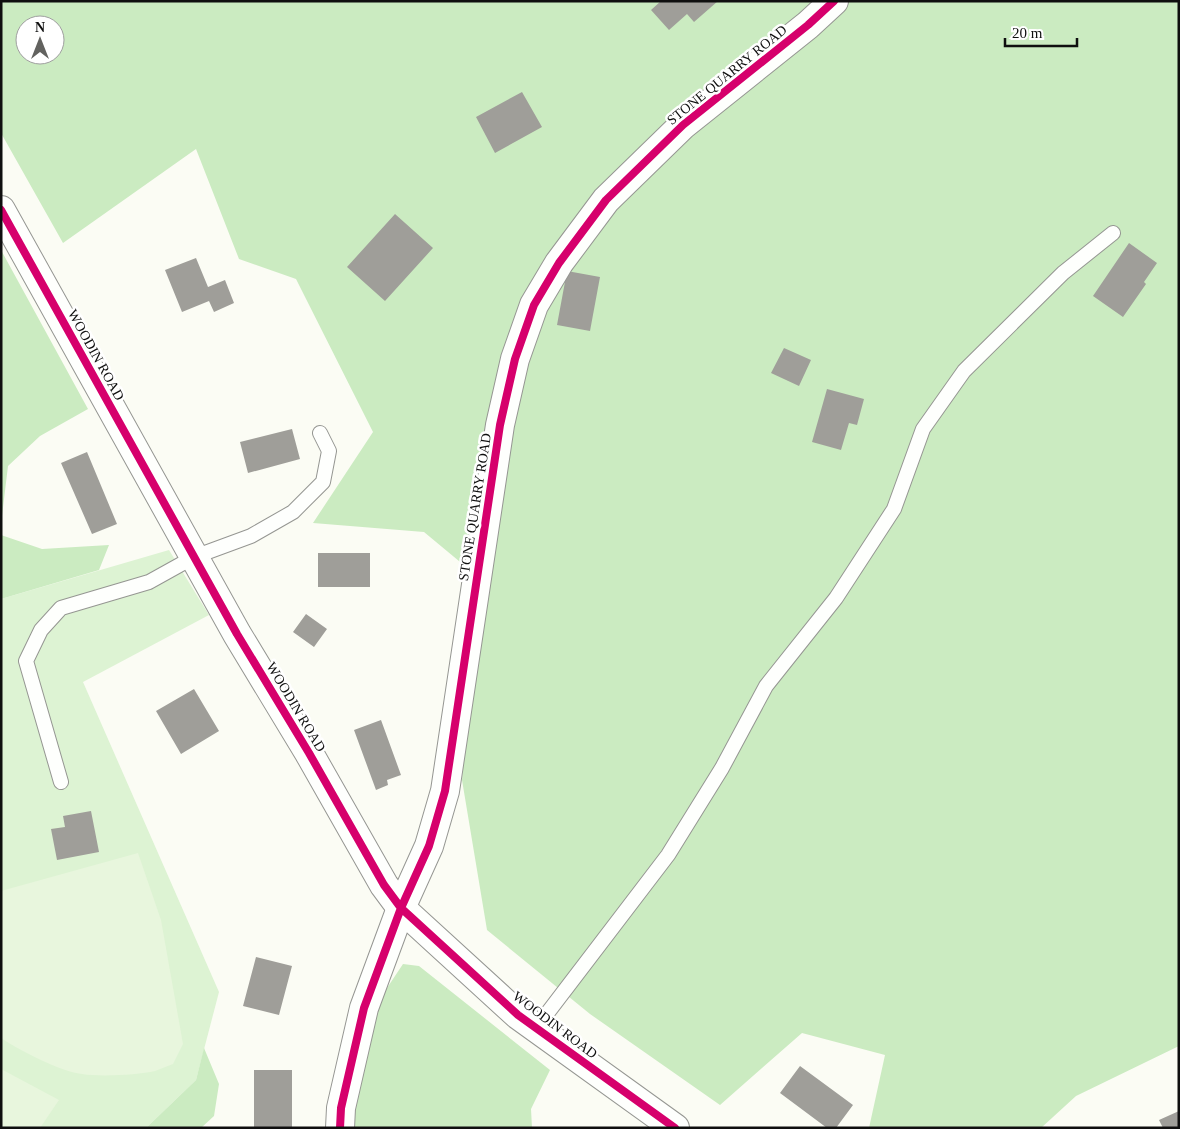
<svg xmlns="http://www.w3.org/2000/svg" width="1180" height="1129" font-family="'Times New Roman',serif">
<rect width="100%" height="100%" fill="#fbfcf4"/>
<path fill="#ddf3d3" d="M169 550 209 615 83 682 219 992 196 1080 146 1128H1V599Z"/>
<path fill="#cbebc1" fill-rule="evenodd" d="M1 1H1179V1046L1076 1096 1041 1128H869L885 1055 802 1033 720 1105 590 1014 487 930 462 780 477 576 424 532 313 523 373 432 296 279 239 259 196 149 63 243 1 133ZM25 25H55V55H25Z
M1 250 88 409 40 436 8 466 1 524Z
M1 535 42 549 109 545 99 570 1 599Z
M403 964 419 966 550 1070 531 1109 532 1128H352L364 1045 385 991Z
M204 1048 219 1084 214 1116 201 1128H146L196 1080Z"/>
<path fill="#e8f6dd" d="M138 853 161 920 183 1044 173 1064C167 1066 161 1069 155 1071 138 1075 100 1077 82 1074 59 1071 21 1051 1 1038V891Z
M1 1069 59 1100 40 1128H1Z"/>
<path fill="#9f9e99" d="M661 1H718L694 22 687 14 669 30 651 10Z
M522 92 542 127 495 153 476 117Z
M395 214 433 248 385 301 347 267Z
M1129 243 1157 263 1144 282 1146 284 1123 317 1093 296Z
M196 258 208 287 225 280 234 303 214 312 209 301 182 312 165 270Z
M567 271 600 277 590 331 557 325Z
M784 348 811 360 799 386 771 373Z
M827 389 864 399 857 425 849 423 841 450 812 442Z
M292 429 300 459 248 473 240 442Z
M87 452 117 524 92 534 61 463Z
M318 553H370V587H318Z
M306 614 327 629 314 647 293 632Z
M194 689 219 731 181 754 156 711Z
M381 720 401 775 387 780 388 785 376 790 354 730Z
M91 811 99 852 57 860 51 829 65 827 63 816Z
M256 957 292 966 279 1015 243 1006Z
M800 1066 853 1105 836 1128H827L780 1093Z
M254 1070H292V1128H254Z
M1179 1111V1128H1163L1159 1120Z"/>
<g fill="none" stroke-linecap="round" stroke-linejoin="round">
<defs>
<path id="service" d="M61 782 26 661 41 630 61 608 149 582 194 557 251 536 293 512 323 482 329 451 320 433
M536 1028 668 855 722 768 766 686 836 598 894 509 923 429 964 371 1063 273 1113 233"/>
<path id="minor" d="M340 1128 341 1108 364 1008 401 908 429 846 445 791 500 425 515 359 534 305 559 263 606 200 683 125 808 25 834 1"/>
<path id="tertiary" d="M1 210 237 634 309 753 384 885 401 908 518 1015 675 1128"/>
</defs>
<use href="#service" stroke="#959692" stroke-width="16"/>
<use href="#minor" stroke="#959692" stroke-width="30"/>
<use href="#tertiary" stroke="#959692" stroke-width="30"/>
<use href="#service" stroke="#fefffd" stroke-width="14"/>
<use href="#minor" stroke="#fefffd" stroke-width="28"/>
<use href="#tertiary" stroke="#fefffd" stroke-width="28"/>
<defs>
<path id="cycleway" d="M1 210 237 634 309 753 384 885 401 908 518 1015 675 1128
M340 1128 341 1108 364 1008 401 908 429 846 445 791 500 425 515 359 534 305 559 263 606 200 683 125 808 25 834 1"/>
</defs>
<use href="#cycleway" stroke="#fff" stroke-width="11"/>
<use href="#cycleway" stroke="#d6006c" stroke-width="8"/>
</g>
<g text-anchor="middle" dominant-baseline="central" stroke-width="5" stroke-linejoin="round" paint-order="stroke">
<g font-size="14" fill="#0f0f0f" stroke="#fff">
<text transform="translate(727 75) rotate(-39)">STONE QUARRY ROAD</text>
<text transform="translate(96 355) rotate(61)">WOODIN ROAD</text>
<text transform="translate(475 507) rotate(-81)">STONE QUARRY ROAD</text>
<text transform="translate(296 707) rotate(59)">WOODIN ROAD</text>
<text transform="translate(555 1025) rotate(37)">WOODIN ROAD</text>
</g>
</g>
<rect width="1180" height="1129" fill="none" stroke="#0f0f0f" stroke-width="5"/>
<g transform="translate(40 40)"><circle r="24" fill="#ffffff" stroke="#9f9f9f"/>
<path d="M0-4L9 19L0 12L-9 19Z" fill="#62625f"/>
<text y="-8" font-size="14" font-weight="bold" text-anchor="middle" fill="#0f0f0f">N</text>
</g>
<path d="M1005 38v8h72v-8" fill="none" stroke="#0f0f0f" stroke-width="2.5"/>
<text x="1012" y="38" font-size="15" fill="#0f0f0f" stroke="#ffffff" stroke-width="4" paint-order="stroke">20 m</text>
</svg>
